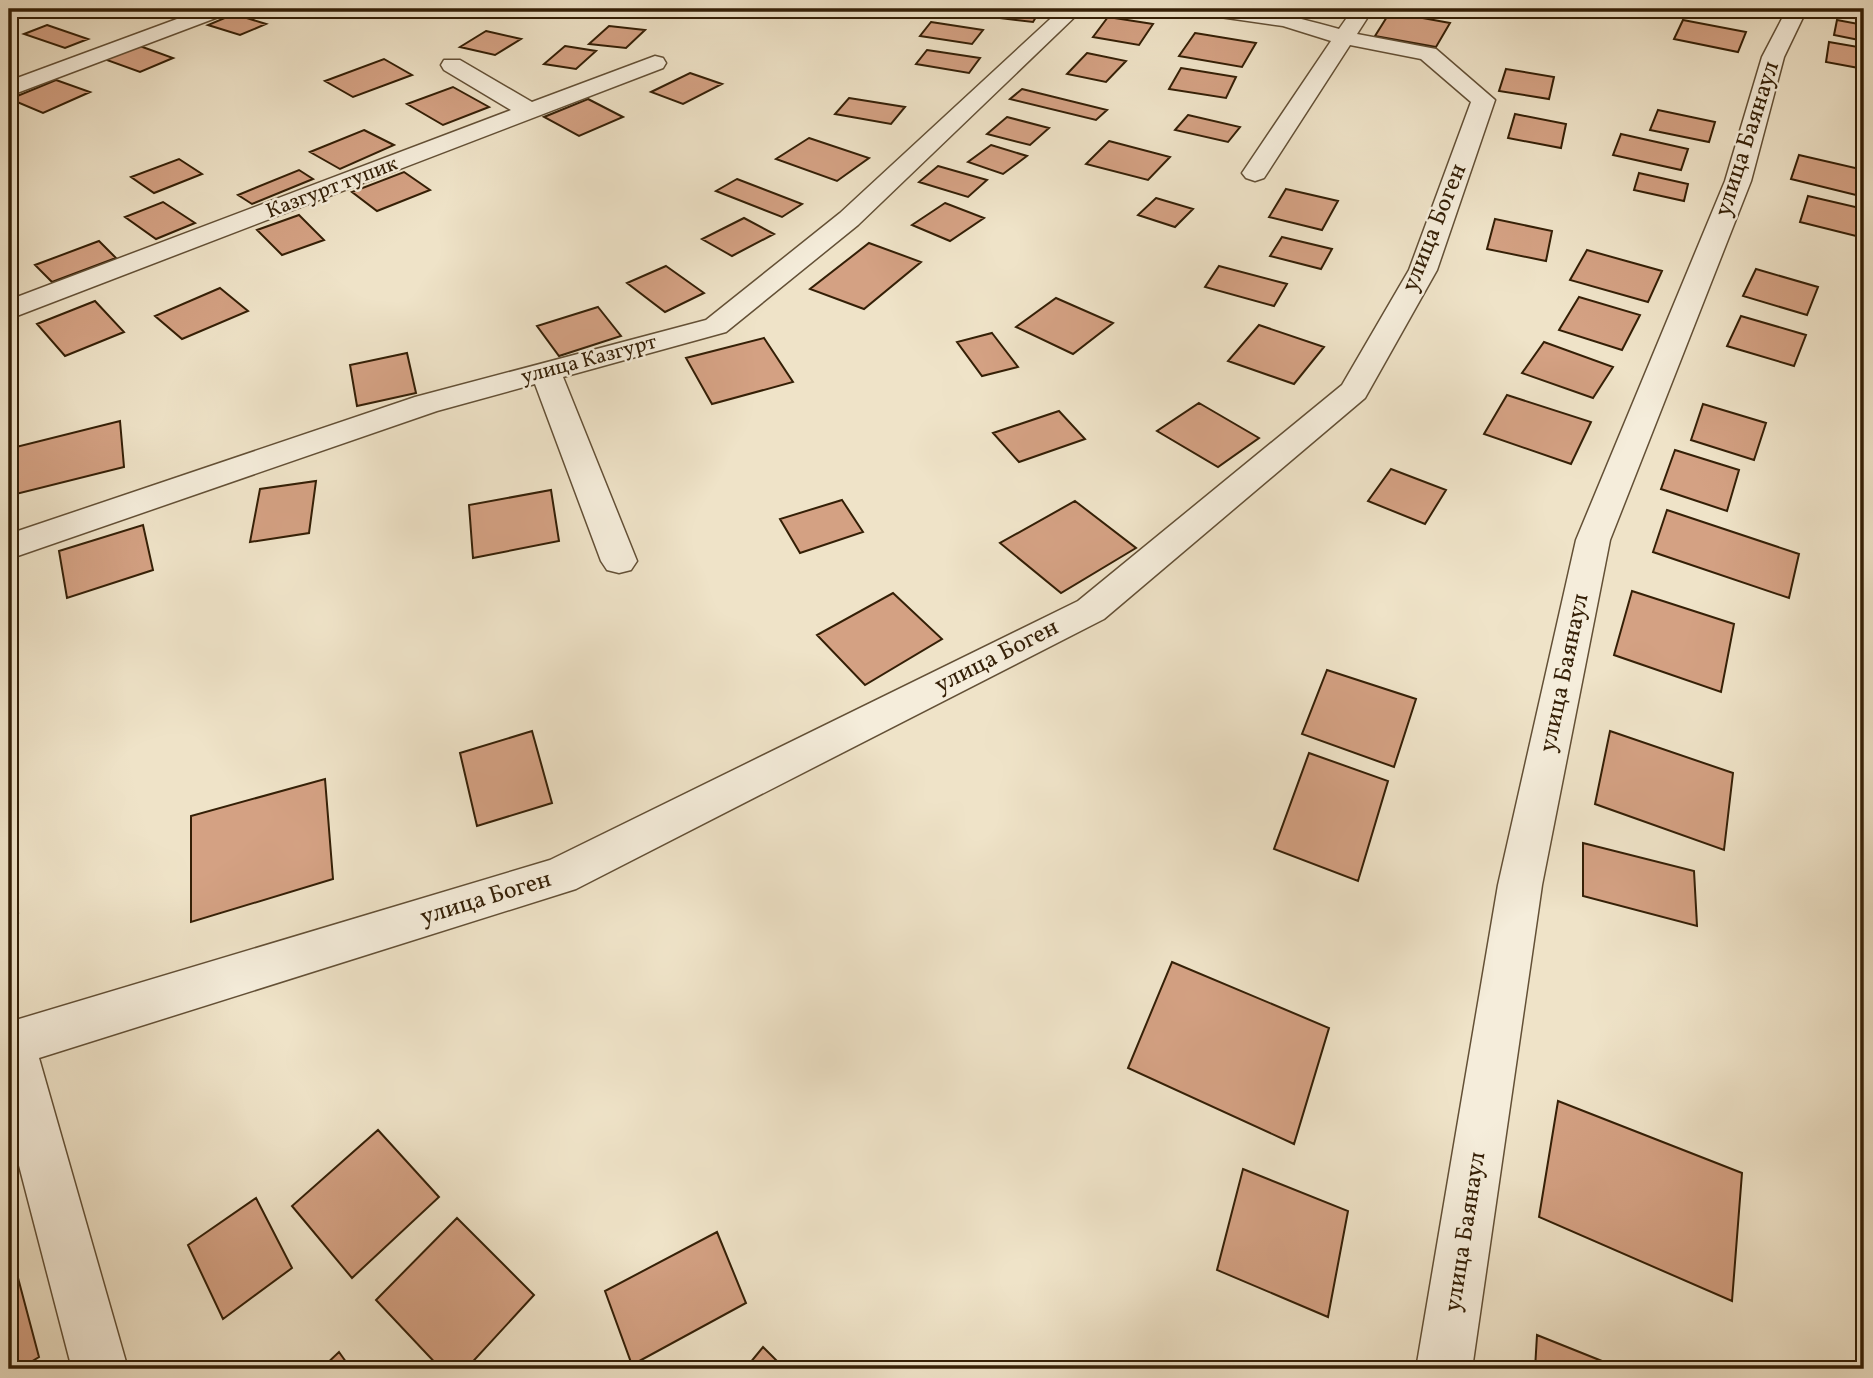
<svg xmlns="http://www.w3.org/2000/svg" width="1873" height="1378" font-family="Vollkorn,serif">
<rect width="100%" height="100%" fill="#efe3c8"/>
<filter id="stains"><feTurbulence type="fractalNoise" baseFrequency=".00286" numOctaves="4"/><feColorMatrix values="0 0 0 0 .2 0 0 0 0 .09 0 0 0 0 .02 0 0 0 .5 -.17"/></filter>
<radialGradient id="worn" r=".72"><stop offset=".6" stop-color="#630" stop-opacity="0"/><stop offset="1" stop-color="#630" stop-opacity=".3"/></radialGradient>
<path fill="#d4a183" stroke="#341f06" stroke-width="2" d="M873 9H927L920 17 871 11Z
M987 9H1041L1033 22 983 16Z
M1390 12 1450 23 1436 47 1375 36Z
M234 14 266 24 240 35 208 25Z
M1108 17 1153 24 1139 45 1093 37Z
M1683 20 1746 32 1738 52 1674 39Z
M1837 20 1864 25V41L1834 35Z
M931 22 983 30 972 44 920 36Z
M47 25 88 39 65 48 24 34Z
M609 26 645 30 626 48 589 44Z
M486 31 521 39 495 55 460 47Z
M1195 33 1256 43 1242 67 1179 56Z
M1829 42 1864 48V69L1826 62Z
M137 45 173 58 140 72 104 59Z
M565 46 596 51 576 69 544 64Z
M927 50 980 58 969 73 916 64Z
M1087 53 1126 61 1106 82 1067 74Z
M384 59 412 75 353 97 325 81Z
M1181 68 1236 77 1226 98 1169 89Z
M1506 69 1554 77 1549 99 1499 91Z
M690 73 722 84 683 104 651 92Z
M56 80 90 92 43 113 10 99Z
M453 87 489 107 443 125 407 104Z
M1022 89 1107 110 1096 120 1010 99Z
M849 98 905 107 891 124 835 114Z
M588 99 623 117 579 136 544 117Z
M1658 110 1715 122 1709 142 1650 130Z
M1515 114 1566 124 1561 148 1508 138Z
M1188 115 1240 127 1228 142 1175 130Z
M1007 117 1049 128 1030 145 987 134Z
M364 130 394 145 340 169 310 152Z
M1621 134 1688 149 1681 170 1613 155Z
M809 138 869 158 837 181 776 159Z
M1109 141 1170 157 1148 180 1086 164Z
M991 145 1027 156 1003 174 968 162Z
M1799 155 1864 170V197L1791 179Z
M179 159 202 174 154 193 131 177Z
M938 166 987 180 968 197 919 182Z
M299 170 313 179 252 204 238 195Z
M404 172 430 190 377 211 352 192Z
M1639 173 1688 184 1684 201 1634 190Z
M737 179 802 204 782 217 716 191Z
M1286 189 1338 201 1322 230 1269 217Z
M1808 196 1864 209V238L1800 222Z
M1156 198 1193 209 1175 227 1138 215Z
M163 202 195 223 156 239 125 217Z
M945 203 984 218 950 241 912 225Z
M299 215 324 240 282 255 257 230Z
M744 218 774 234 732 256 702 239Z
M1495 219 1552 231 1546 261 1487 249Z
M1282 237 1332 249 1321 269 1270 256Z
M99 241 116 258 52 282 35 265Z
M869 243 921 262 864 309 810 289Z
M1587 250 1662 271 1648 302 1570 280Z
M666 266 704 293 665 312 627 283Z
M1219 266 1287 284 1274 306 1205 287Z
M1756 269 1818 287 1807 315 1743 296Z
M220 288 248 311 182 339 155 316Z
M1579 297 1640 315 1622 350 1559 330Z
M1056 298 1113 323 1073 354 1016 327Z
M95 301 124 332 65 356 37 324Z
M598 307 621 336 559 356 537 326Z
M1741 316 1806 335 1794 366 1727 346Z
M1259 325 1324 347 1294 384 1228 361Z
M992 333 1018 367 982 376 957 342Z
M764 338 793 382 712 404 686 358Z
M1544 342 1613 367 1593 398 1522 373Z
M407 353 416 393 357 406 350 365Z
M1507 395 1591 422 1571 464 1484 434Z
M1199 403 1259 438 1218 467 1157 431Z
M1703 404 1766 423 1754 460 1691 440Z
M1059 411 1085 439 1019 462 993 433Z
M120 421 124 467 16 494V447Z
M1675 450 1739 470 1727 511 1661 489Z
M1391 469 1446 490 1425 524 1368 501Z
M316 481 309 533 250 542 260 489Z
M551 490 559 541 473 558 469 505Z
M842 500 863 532 800 553 780 519Z
M1075 501 1136 548 1061 593 1000 543Z
M1667 510 1799 554 1789 598 1653 552Z
M143 525 153 570 67 598 59 551Z
M1632 591 1734 624 1721 692 1614 655Z
M893 593 942 639 865 685 817 635Z
M1327 670 1416 699 1394 767 1302 734Z
M532 731 552 803 477 826 460 753Z
M1610 731 1733 773 1724 850 1595 804Z
M1309 753 1388 781 1358 881 1274 849Z
M325 779 333 879 191 922V816Z
M1583 843 1694 871 1697 926 1583 896Z
M18 914 9 974V916Z
M1172 962 1329 1028 1294 1144 1128 1068Z
M1558 1101 1742 1173 1732 1301 1539 1217Z
M378 1130 439 1197 352 1278 292 1206Z
M1243 1169 1348 1211 1328 1317 1217 1270Z
M256 1198 292 1268 223 1319 188 1245Z
M457 1218 534 1295 466 1369H441L376 1300Z
M717 1232 746 1303 632 1365 605 1291Z
M9 1244 39 1357 19 1369H9Z
M1537 1335 1622 1369H1535Z
M763 1347 785 1369H745Z
M339 1352 351 1369H321Z"/>
<g fill="none" stroke-linecap="round" stroke-linejoin="round">
<defs>
<path id="minor" d="M204 9H232L229 13 9 96V81Z
M1061 9H1083L858 225 726 332 563 377 637 561 631 570 619 573 607 570 601 561 535 384 437 411 9 559V534L415 397 706 320 840 213Z
M1196 9C1253 9 1284 13 1339 29L1353 9H1373L1357 34 1436 49 1495 100 1437 270 1365 398 1104 619 576 889 39 1058 128 1369H72L9 1127V1022L550 860 1078 601 1342 385 1409 270 1471 102 1421 59 1350 45 1264 178 1255 181 1246 178 1242 173 1331 41 1283 26 1206 15 1199 13Z
M1787 9H1807L1784 57 1751 181 1610 540 1542 885 1472 1369H1416L1498 885 1576 540 1725 181 1762 57Z
M655 56 663 58 666 63 663 68 9 319V300L511 110 444 70 441 65 444 60H460L532 102Z"/>
</defs>
<use href="#minor" stroke="#635036" stroke-width="3"/>
<use href="#minor" fill="#f5eddb" fill-rule="evenodd"/>
</g>
<g text-anchor="middle" dominant-baseline="central" stroke-width="5" stroke-linejoin="round" paint-order="stroke">
<g font-size="21" fill="#341f06" stroke="#f5eddb">
<text transform="translate(332 188) rotate(-21)">Казгурт тупик</text>
<text transform="translate(589 360) rotate(-15)">улица Казгурт</text>
</g>
<g font-size="24" fill="#341f06" stroke="#f5eddb">
<text transform="translate(1748 139) rotate(-72)">улица Баянаул</text>
<text transform="translate(1435 228) rotate(-68)">улица Боген</text>
<text transform="translate(997 657) rotate(-27)">улица Боген</text>
<text transform="translate(1565 673) rotate(-78)">улица Баянаул</text>
<text transform="translate(486 899) rotate(-17)">улица Боген</text>
<text transform="translate(1466 1232) rotate(-81)">улица Баянаул</text>
</g>
</g>
<rect width="1873" height="1378" fill="none" stroke="#efe3c8" stroke-width="35"/>
<rect x="10" y="10" width="1852" height="1357" fill="none" stroke="#341f06" stroke-width="3.5"/>
<rect x="18" y="18" width="1838" height="1343" fill="none" stroke="#341f06" stroke-width="2"/>
<rect width="100%" height="100%" filter="url(#stains)"/>
<rect width="100%" height="100%" fill="url(#worn)"/>
</svg>
